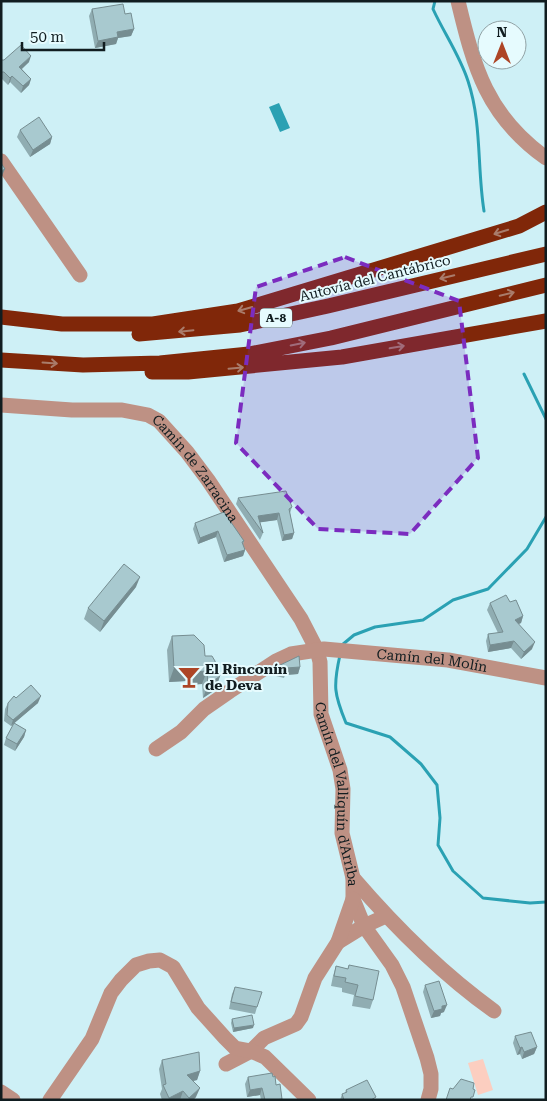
<svg xmlns="http://www.w3.org/2000/svg" width="547" height="1101" font-family="'Roboto Serif',serif">
<rect width="100%" height="100%" fill="#cef0f6"/>
<path fill="#fccec0" d="M483 1059 493 1090 478 1095 468 1063Z"/>
<path fill="#2aa1b3" d="M279 103 290 128 280 132 269 107Z"/>
<g fill="none" stroke-linecap="round" stroke-linejoin="round">
<path stroke="#2aa1b3" stroke-width="3" d="M435 1 433 9C444 33 460 56 468 81 482 123 477 168 484 211
M524 374 546 419
M342 645 354 635 375 627 423 620 453 600 488 589 527 549 546 517
M340 655C333 686 334 694 346 723L390 737 421 764 437 785 440 818 438 845 453 871 483 898 530 903 546 902"/>
<g stroke="#be9184" stroke-width="15">
<path d="M458 1C474 68 487 116 546 158"/>
<path d="M1 161 80 275"/>
<path id="s1" d="M1 405 72 410H122L148 415 159 421 187 452 208 480 301 619 317 650 320 662 321 714 340 770 343 789 342 833 353 878V899L364 926 392 965 403 987 427 1058 431 1074V1089L428 1100"/>
<path id="s2" d="M156 749 181 732 204 709 230 691 276 661 291 654 324 649 448 660 546 678"/>
<path d="M353 878C396 928 441 973 494 1011"/>
<path d="M338 942 364 926 386 916"/>
<path d="M226 1064 251 1051 264 1038 296 1024 301 1017 315 978 338 942 353 899"/>
<path d="M1 1092 13 1100"/>
<path d="M50 1100 92 1039 111 993 121 980 136 965 149 961 160 960 173 967 198 1008 225 1038 235 1048 251 1051 265 1057 309 1100"/>
</g>
<path stroke="#802709" stroke-width="15" d="M1 317 62 324H153L238 311 519 226 546 212
M139 334 240 325 328 306 546 254
M1 360 83 365 160 363 249 354 331 338 546 285
M152 372H188L342 357 546 321"/>
</g>
<path fill="#90adb2" d="M92 9 125 14 134 29 131 36 118 38 116 44 95 48 89 16Z
M1 60 29 62 22 69 31 79 29 85 21 93 10 82 8 85 1 78Z
M20 130 52 137 50 144 30 157 17 137Z
M238 498 292 507 290 513 294 533 292 539 282 541 277 520 260 522 263 533 260 540 236 504Z
M195 523 244 541 243 545 245 550 243 556 224 562 216 537 198 544 193 529Z
M136 587 100 632 84 619 88 608Z
M510 602 523 616 521 623 518 624 532 649 521 659 511 648 488 652 486 641 488 634 498 633 487 610 490 603Z
M172 636 205 656 216 669 220 676 215 690 203 698 202 684 186 685V681L169 682 167 650Z
M278 666 300 667 298 674 285 675 284 678 276 676 275 673Z
M16 698 38 703 14 723 26 730 24 737 15 751 4 745 6 738 14 723 11 726 4 721 5 709 8 703Z
M349 965 373 1000 370 1009 352 1006 354 995 342 992V988L331 986 333 976 336 966 348 969Z
M425 985 444 1012 441 1013 440 1016 431 1018 423 992Z
M235 987 257 1007 255 1014 229 1009 232 994Z
M232 1019 253 1028 233 1032 231 1023Z
M515 1036 537 1047 534 1054 522 1059 520 1054 517 1055 513 1043Z
M162 1060 200 1071 197 1080 193 1081 196 1097 193 1100H162L160 1094 162 1089 159 1069Z
M248 1077 276 1085 282 1099V1100H261L260 1095 247 1097 245 1084Z
M346 1090 375 1100H340L342 1094 345 1093Z"/>
<path fill="#768d91" d="M134 29 131 36 118 38 116 44 95 48 98 41 117 32Z
M31 56 29 62 17 73 19 67Z
M12 76 10 82 8 85 10 78Z
M31 79 29 85 21 93 23 86Z
M52 137 50 144 30 157 33 150Z
M5 169 1 178V171Z
M279 513 277 520 256 523 258 516Z
M218 531 216 537 198 544 200 538Z
M294 533 292 539 282 541 284 535Z
M245 550 243 556 224 562 227 555Z
M140 577 136 587 100 632 104 621Z
M523 616 521 623 512 627 515 620Z
M514 641 511 648 488 652 490 645Z
M535 642 532 649 521 659 524 652Z
M191 667 186 681 169 682 174 668Z
M300 667 298 674 285 675 286 668Z
M207 671 202 684 186 685 191 672Z
M220 676 215 690 203 698 208 685Z
M41 696 38 703 11 726 13 720Z
M26 730 24 737 15 751 17 744Z
M447 1005 444 1012 441 1013 440 1016 431 1018 434 1011 442 1006Z
M254 1025 253 1028 233 1032 234 1028Z
M522 1047 520 1054 517 1055 520 1048Z
M537 1047 534 1054 522 1059 524 1052Z
M200 1071 197 1080 184 1083 187 1075Z
M200 1088 196 1097 193 1100H188L189 1098Z
M262 1088 260 1095 247 1097 250 1090Z
M183 1091 180 1100H168L169 1098Z"/>
<path fill="#a8c9cf" stroke="#768d91" d="M123 4 125 14 131 13 134 29 117 32 118 37 98 41 92 9Z
M21 45 31 56 19 67 31 79 23 86 12 76 10 78 4 72H1V60H4Z
M39 117 52 137 33 150 20 130Z
M1 163 5 169 1 171Z
M286 491 292 507 289 509 294 533 284 535 279 513 258 516 263 533 238 498Z
M224 512 244 541 242 542 245 550 227 555 218 531 200 538 195 523Z
M124 564 140 577 104 621 88 608Z
M506 595 510 602 516 600 523 616 515 620 535 642 524 652 514 641 490 645 488 634 503 632 490 603Z
M194 635 204 645 205 656H212L215 661 216 669 220 676 208 685 207 671 191 672V667L174 668 172 636Z
M299 656 300 667 286 668V671L278 670V666Z
M31 685 41 696 13 720 7 715 8 703 14 696 16 698Z
M14 723 26 730 17 744 6 738Z
M349 965 379 971 373 1000 355 996 358 985 345 982 346 978 334 976 336 966 348 969Z
M439 981 447 1005 442 1006V1009L434 1011 425 985Z
M235 987 262 992 257 1007 231 1002Z
M252 1015 254 1025 234 1028 232 1019Z
M531 1032 537 1047 524 1052 522 1047 520 1048 515 1036Z
M199 1052 200 1071 187 1075 200 1088 189 1098 183 1091 169 1098 163 1085 166 1084 162 1060Z
M272 1073 273 1077 275 1076 276 1085 280 1084 282 1099 276 1100H265L262 1088 250 1090 248 1077Z
M461 1079 474 1083 473 1089 475 1090 473 1097H471L470 1100H446L450 1088 453 1089Z
M367 1080 376 1097 371 1100H344L342 1094 347 1092 346 1090Z"/>
<defs><path id="oneway-shaft" d="M-6 0H5M1.5-3L5.5 0L1.5 3" fill="none" stroke-width="1.6" stroke-linecap="round" stroke-linejoin="round" transform="scale(1.25)"/></defs>
<g stroke="#a97c6b">
<use href="#oneway-shaft" transform="translate(501 232) rotate(163)"/>
<use href="#oneway-shaft" transform="translate(447 277) rotate(166)"/>
<use href="#oneway-shaft" transform="translate(507 294) rotate(-14)"/>
<use href="#oneway-shaft" transform="translate(245 309) rotate(164)"/>
<use href="#oneway-shaft" transform="translate(186 331) rotate(174)"/>
<use href="#oneway-shaft" transform="translate(298 344) rotate(-11)"/>
<use href="#oneway-shaft" transform="translate(397 347) rotate(-10)"/>
<use href="#oneway-shaft" transform="translate(50 363) rotate(4)"/>
<use href="#oneway-shaft" transform="translate(236 368) rotate(-5)"/>
</g>
<path fill="#7b2cbf" fill-opacity="0.2" stroke="#7b2cbf" stroke-width="4" stroke-dasharray="10 6" stroke-linejoin="round" d="M345 257 459 301 478 458 410 534 318 529 236 443 256 287Z"/>
<defs>
<symbol id="bar-bare" viewBox="-9 -9 18 18"><path d="M-6-5H6L.8 .8V4.5H3.5V6h-7V4.5H-.8V.8Z" fill="#ad4526" stroke="#e6fbfe" stroke-width="2.5" paint-order="stroke"/></symbol>
</defs>
<g fill-rule="evenodd">
<use href="#bar-bare" x="173" y="661" width="32" height="32"/>
</g>
<g text-anchor="middle" dominant-baseline="central" stroke-width="4" stroke-linejoin="round" paint-order="stroke">
<rect fill="#e6fbfe" stroke="#516063" stroke-width="1" x="260" y="308.5" width="32" height="19" rx="4"/>
<g font-size="12" font-weight="bold" fill="#111d20">
<text x="276" y="318">A-8</text>
</g>
<g font-size="14" fill="#111d20" stroke="#e6fbfe">
<text transform="translate(375 278) rotate(-14)">Autovía del Cantábrico</text>
<text stroke="none"><textPath href="#s1" startOffset="220">Camín de Zarracina</textPath></text>
<text stroke="none"><textPath href="#s2" startOffset="308">Camín del Molín</textPath></text>
<text stroke="none"><textPath href="#s1" startOffset="586">Camín del Valliquín d'Arriba</textPath></text>
</g>
<g font-size="14" font-weight="bold" fill="#111d20" stroke="#e6fbfe" text-anchor="start">
<text x="205" y="669">El Rinconín<tspan x="205" dy="16">de Deva</tspan></text>
</g>
</g>
<rect width="547" height="1101" fill="none" stroke="#111d20" stroke-width="5"/>
<g transform="translate(502 45)"><circle r="24" fill="#e6fbfe" stroke="#91a2a5"/>
<path d="M0-4L9 19L0 12L-9 19Z" fill="#ad4526"/>
<text y="-8" font-size="14" font-weight="bold" text-anchor="middle" fill="#111d20">N</text>
</g>
<path d="M22 42v8h82v-8" fill="none" stroke="#111d20" stroke-width="2.5"/>
<text x="30" y="42" font-size="15" fill="#111d20" stroke="#e6fbfe" stroke-width="4" paint-order="stroke">50 m</text>
</svg>
